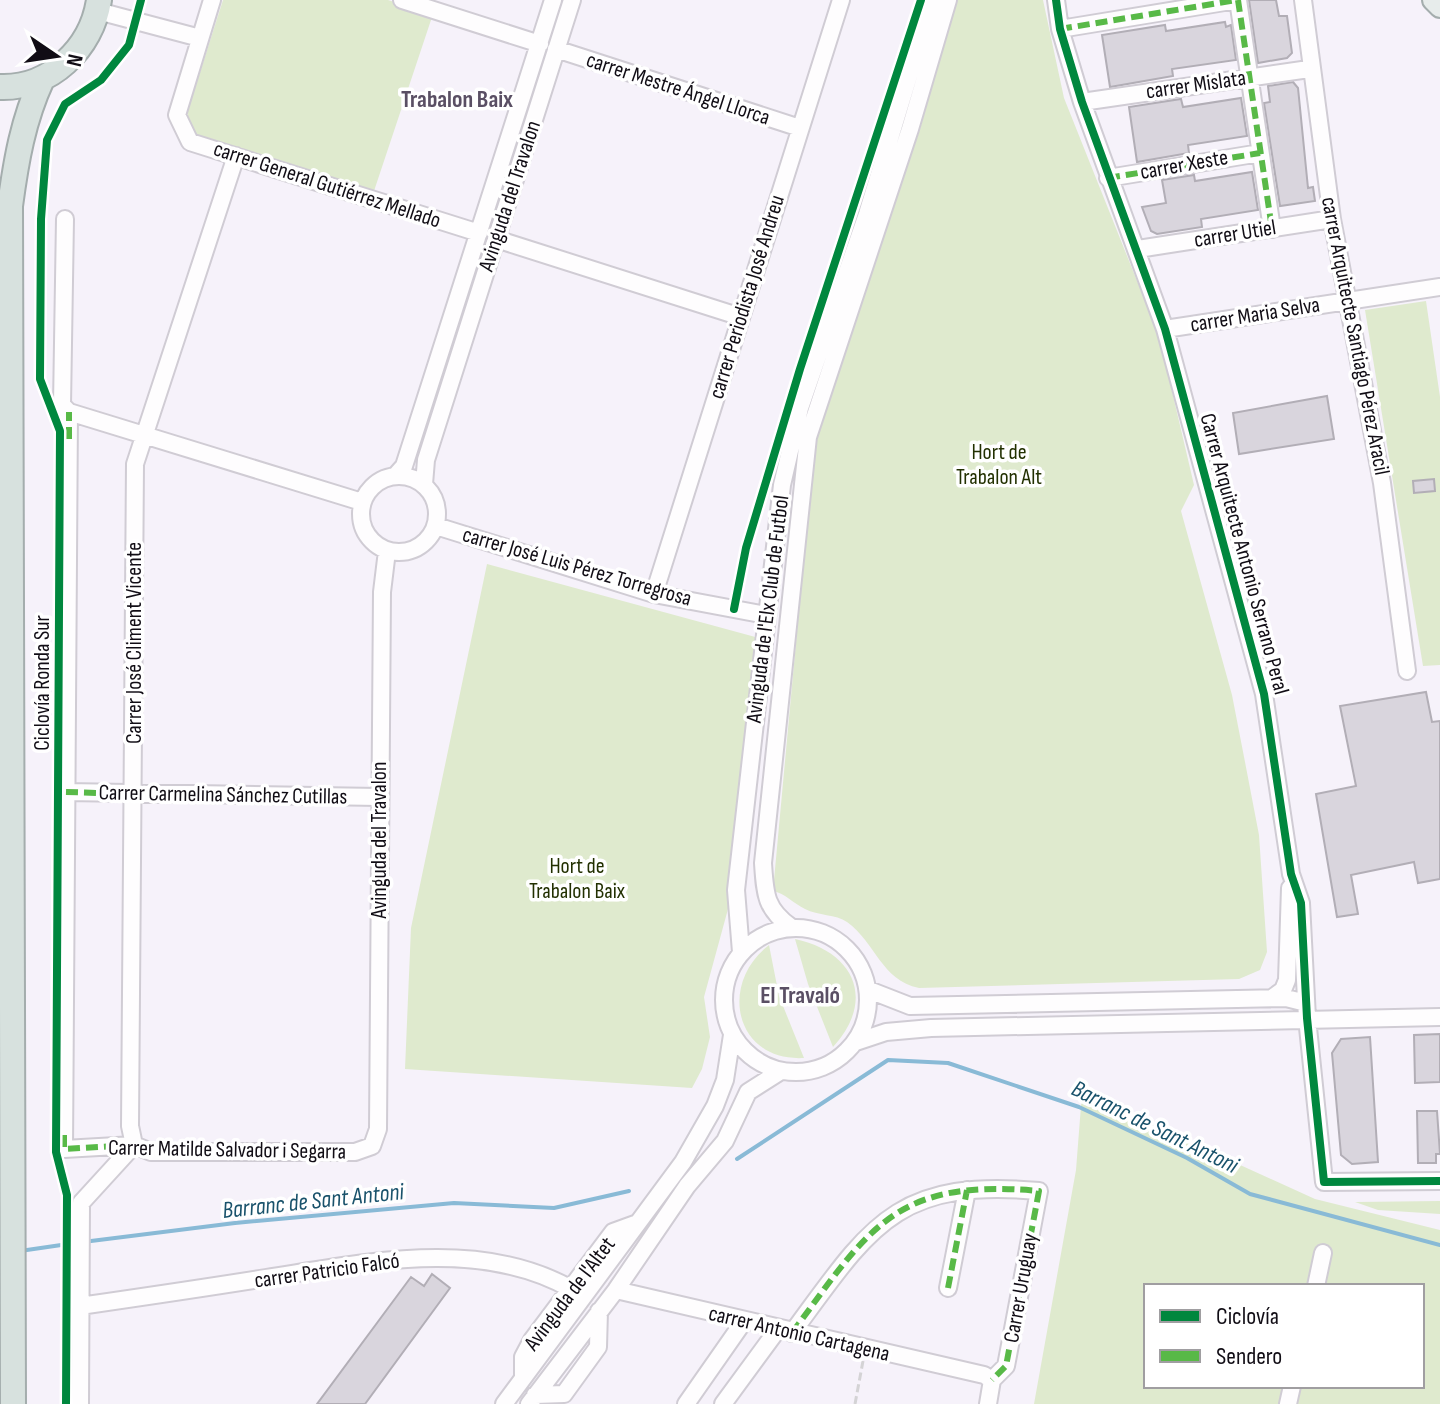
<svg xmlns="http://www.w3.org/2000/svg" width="1440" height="1404" font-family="'Sofia Sans Condensed',sans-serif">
<rect width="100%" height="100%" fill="#f6f2fa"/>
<path fill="#dfeace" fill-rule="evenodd" d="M223 0H388L433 14 373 194 199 138 187 120 188 110Z
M956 0H1043L1064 98 1159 336 1194 485 1181 511 1232 695 1245 762 1259 835 1267 952 1260 970 1239 979 919 988C881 980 876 943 847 922 836 914 818 916 805 909 794 904 785 893 773 891L815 437 920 129Z
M1426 301 1440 397V665L1423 666 1365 310Z
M487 564 759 638 728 909 704 997 710 1037 702 1069 692 1088 405 1069 411 928Z
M795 939C855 952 876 1000 833 1047L808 984Z
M769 945 779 996 804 1058C735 1062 718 984 769 945Z
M1082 1093 1315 1199 1440 1230V1404H1034L1076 1170ZM1146 1286H1422V1386H1146Z
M1440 1201V1214L1378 1210 1355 1202Z"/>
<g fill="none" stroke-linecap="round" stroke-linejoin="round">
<path stroke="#89bad6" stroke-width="4" d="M737 1159 888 1060 948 1063 1079 1107 1187 1158 1250 1194 1440 1245
M83 1242 235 1223 454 1203 554 1208 629 1191
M20 1251 75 1243"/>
</g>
<path fill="#d9d5dd" stroke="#b2aeb6" stroke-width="2" d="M1249 0H1276L1279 16H1287L1292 53 1287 58 1258 63Z
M1225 22 1226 27 1231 25 1236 60 1172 69 1173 76 1110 87 1102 35 1165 25 1166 31Z
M1293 82 1298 88 1308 188 1313 187 1315 201 1280 206 1264 103 1270 102 1268 86Z
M1241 98 1247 136 1188 145 1189 153 1137 162 1129 107 1181 99 1183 107Z
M1252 172 1258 210 1201 219 1202 227 1157 234 1151 231 1142 207 1166 203 1162 180 1194 175 1195 181Z
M1327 396 1334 439 1239 454 1233 413Z
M1434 479 1435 491 1414 493 1413 481Z
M1426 692 1432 722 1440 721V879L1418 883 1414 862 1351 875 1358 914 1337 917 1316 794 1356 786 1340 706Z
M1440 1034V1082L1415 1083 1414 1035Z
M1370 1037 1378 1162 1352 1164 1341 1155 1332 1053 1341 1039Z
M1417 1111H1437L1440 1154H1436V1163H1418Z
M432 1274 450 1288 365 1404H317L411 1277 424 1286Z"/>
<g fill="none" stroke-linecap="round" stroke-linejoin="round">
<defs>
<path id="minor" d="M212 0 177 115 190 142 479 233
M402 0 540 44
M1056 0 1060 29 1082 102 1165 329 1264 694 1291 874 1301 903 1307 1018 1324 1182 1440 1181
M1238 0 1272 229
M1303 0 1332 219 1382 483 1407 671
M98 11 200 38
M1060 29 1237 0
M556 49 800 128
M1082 102 1309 69
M1108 178 1260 153
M65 219 62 405 69 412 64 1149 134 1145 151 1152H355L372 1146 378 1129 382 592 387 551
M496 239 741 317
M1138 249 1332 219
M1165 329 1440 287
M69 412 362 502
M396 475 404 466 553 0
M361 514a38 38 0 1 1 76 0a38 38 0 1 1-76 0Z
M424 484 426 460 572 0
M436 526 654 594 766 615
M654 594 841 0
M66 792 379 797
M791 927C765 909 765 893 763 863L808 437 910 129 948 0
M724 1000a72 72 0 1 1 144 0a72 72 0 1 1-144 0Z
M741 952 736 890 782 485 800 408 867 214 932 0
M869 990 910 1006 1286 998 1306 1003
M1272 998 1283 990 1287 980 1290 888
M856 1042 886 1032 931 1028 1440 1017
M134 1145 130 1126 135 464 236 156
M1316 1286 1323 1253
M948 1288 967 1190
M616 1290 984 1375 992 1380
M80 1306C142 1297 204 1288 266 1278 364 1263 480 1237 571 1289
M792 1333C870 1227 895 1178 1039 1191L1006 1366 992 1380
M523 1377V1357L532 1340 613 1232 635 1224
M535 1395 564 1394 598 1347 599 1311
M80 1404 81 1203 134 1145
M504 1404 683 1162 715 1106 725 1080 732 1035
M529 1404 616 1290 687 1186 725 1141 748 1092 781 1071
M686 1404 744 1321
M723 1404 778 1329
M988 1404 992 1380
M1288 1404 1292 1386"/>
<path id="major" d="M1433 0 1440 7"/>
<path id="highway" d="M0 87C50 89 92 48 99 0
M13 1404 10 206C16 161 23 120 42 79"/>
</defs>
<use href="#minor" stroke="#d0ccd4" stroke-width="20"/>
<use href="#major" stroke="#a4adad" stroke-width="24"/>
<use href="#highway" stroke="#a4adad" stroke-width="28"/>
<path stroke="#d4d3d5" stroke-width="3" stroke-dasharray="8 4" stroke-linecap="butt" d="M855 1404 863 1361"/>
<use href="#minor" stroke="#fefdfe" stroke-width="16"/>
<use href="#major" stroke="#e7eceb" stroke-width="20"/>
<use href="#highway" stroke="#d7e1de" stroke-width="24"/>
<path stroke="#58b947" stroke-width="6" stroke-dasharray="12 6" stroke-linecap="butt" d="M1238 0 1272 229
M1060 29 1237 0
M1108 178 1260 153
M69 439V412
M66 792 133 794
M64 1135V1149L134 1145
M948 1288 967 1190
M792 1333C870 1227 895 1178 1039 1191L1006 1366 992 1380"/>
<defs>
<path id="cycleway" d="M1056 0 1060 29 1082 102 1165 329 1264 694 1291 874 1301 903 1307 1018 1324 1182 1440 1181
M734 609 746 548 800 369 921 0
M66 1404 67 1195 56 1152 60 431 40 379 41 219 47 140 65 104 101 80 129 45 141 0"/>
</defs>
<use href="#cycleway" stroke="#fff" stroke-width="13"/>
<use href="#cycleway" stroke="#00873e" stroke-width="8"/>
</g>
<g text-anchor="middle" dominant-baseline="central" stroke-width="7" stroke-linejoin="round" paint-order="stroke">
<g font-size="22" fill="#110d15" stroke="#fff">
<text transform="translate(1196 85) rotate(-8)">carrer Mislata</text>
<text transform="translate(678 89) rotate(18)">carrer Mestre Ángel Llorca</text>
<text transform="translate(1184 165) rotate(-10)">carrer Xeste</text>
<text transform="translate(327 185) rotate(18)">carrer General Gutiérrez Mellado</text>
<text transform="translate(510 196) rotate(-72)">Avinguda del Travalon</text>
<text transform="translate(1235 234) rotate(-9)">carrer Utiel</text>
<text transform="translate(747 297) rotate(-73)">carrer Periodista José Andreu</text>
<text transform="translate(1255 315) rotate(-9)">carrer Maria Selva</text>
<text transform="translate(1355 336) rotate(79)">carrer Arquitecte Santiago Pérez Aracil</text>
<text transform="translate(1244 554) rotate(75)">Carrer Arquitecte Antonio Serrano Peral</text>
<text transform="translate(577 567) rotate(16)">carrer José Luis Pérez Torregrosa</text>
<text transform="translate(768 609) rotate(-83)">Avinguda de l'Elx Club de Futbol</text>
<text transform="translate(134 643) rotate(-90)">Carrer José Climent Vicente</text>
<text transform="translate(42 683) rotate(-90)">Ciclovía Ronda Sur</text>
<text transform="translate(223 795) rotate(1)">Carrer Carmelina Sánchez Cutillas</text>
<text transform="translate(379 840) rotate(-90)">Avinguda del Travalon</text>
<text transform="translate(227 1150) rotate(1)">Carrer Matilde Salvador i Segarra</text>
<text transform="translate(327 1271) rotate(-8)">carrer Patricio Falcó</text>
<text transform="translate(1021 1288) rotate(-80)">Carrer Uruguay</text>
<text transform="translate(570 1294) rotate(-53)">Avinguda de l'Altet</text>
<text transform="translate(799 1334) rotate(13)">carrer Antonio Cartagena</text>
</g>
<g font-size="22" fill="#223001" stroke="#fff">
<text x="999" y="452">Hort de<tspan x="999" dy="25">Trabalon Alt</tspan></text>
<text x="577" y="866">Hort de<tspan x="577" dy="25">Trabalon Baix</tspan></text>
</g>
<g font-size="24" font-weight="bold" fill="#5a4f64" stroke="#fff">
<text x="457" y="99">Trabalon Baix</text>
<text x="800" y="995">El Travaló</text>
</g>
<g font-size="24" font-style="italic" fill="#19526b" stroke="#fff">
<text transform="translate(1155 1127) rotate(26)">Barranc de Sant Antoni</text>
<text transform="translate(313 1201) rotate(-6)">Barranc de Sant Antoni</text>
</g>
</g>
<rect x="1144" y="1284" width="280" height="104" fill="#ffffff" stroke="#a09ea1" stroke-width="2"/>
<rect x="1160" y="1310" width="40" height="12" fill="#00873e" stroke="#a09ea1" stroke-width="2"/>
<text x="1216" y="1324" font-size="24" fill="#110d15">Ciclovía</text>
<rect x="1160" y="1350" width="40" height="12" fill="#58b947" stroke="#a09ea1" stroke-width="2"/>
<text x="1216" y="1364" font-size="24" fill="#110d15">Sendero</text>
<g transform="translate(56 56) rotate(103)" stroke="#ffffff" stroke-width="6" paint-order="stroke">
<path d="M0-6L14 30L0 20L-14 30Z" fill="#110d15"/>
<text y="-12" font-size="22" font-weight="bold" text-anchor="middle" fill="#110d15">N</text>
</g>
</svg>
